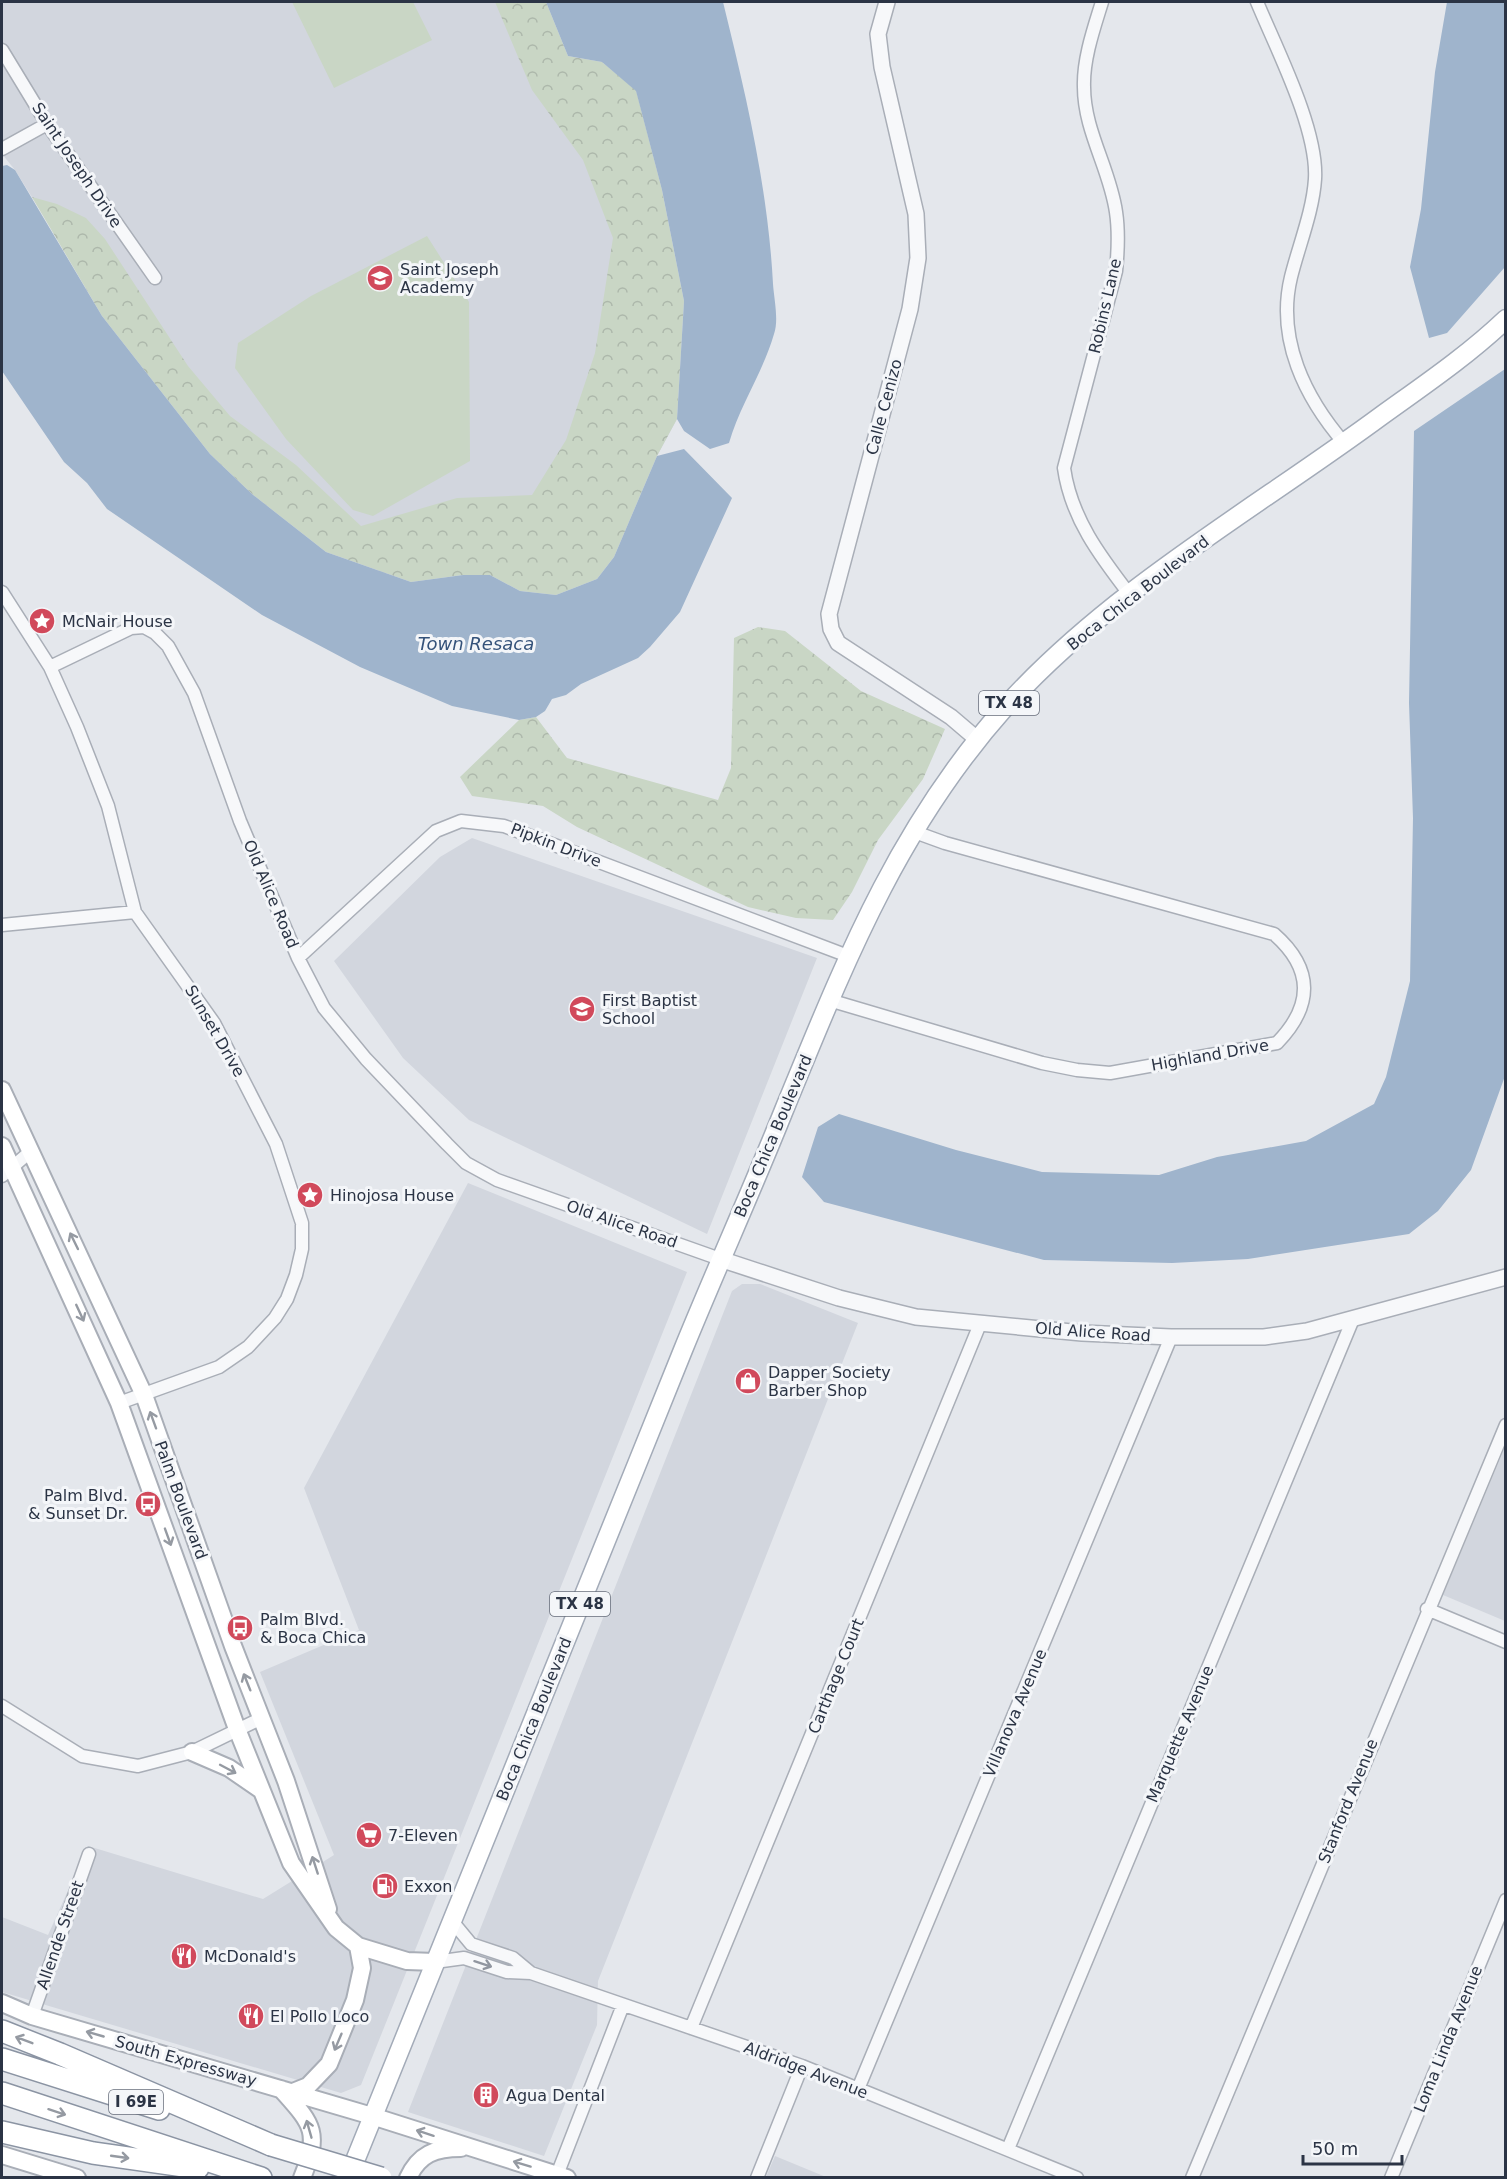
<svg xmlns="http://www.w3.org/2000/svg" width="1507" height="2179" font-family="'DejaVu Sans',sans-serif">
<defs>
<pattern id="forest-crowns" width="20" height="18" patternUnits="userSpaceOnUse" patternTransform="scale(1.5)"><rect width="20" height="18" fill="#c9d6c5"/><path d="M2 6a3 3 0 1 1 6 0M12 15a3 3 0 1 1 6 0" fill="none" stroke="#adb8ab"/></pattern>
</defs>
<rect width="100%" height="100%" fill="#e4e7ec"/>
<path fill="#d2d6de" d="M2 2H546L677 419 657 456 382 574 68 255 15 170 2 154Z
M472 838 817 958 707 1234 469 1120 403 1058 334 961 440 857Z
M468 1183 687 1272 361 2085 341 2093 2 1992V1917L48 1935 88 1846 263 1899 334 1855 260 1672 359 1630 304 1488Z
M742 1284H760L858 1323 598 1981 597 2025 544 2156 408 2112 732 1291Z
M1505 1447V1621L1443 1595Z
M775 2156 826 2177H766Z"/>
<path fill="url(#forest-crowns)" d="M495 2H546L568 56 602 62 636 90 662 190 684 301 677 419 657 456 614 557 597 579 556 595 520 591 490 575H463L411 582 326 552 252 494 210 454 102 316 32 197 57 204 86 218 105 239 188 366 230 416 296 465 361 526 457 498 532 495 566 440 595 353 613 238 583 160 532 90Z
M758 627 785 631 861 691 945 729 923 779 878 840 852 892 833 920 796 918 748 907 577 827 543 806 472 796 460 777 519 720 536 717 567 758 718 800 731 768 734 638Z"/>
<path fill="#c9d6c5" d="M292 2H413L432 40 334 88Z
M427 236 469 302 470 461 373 516 353 510 286 439 235 368 238 343 311 296Z"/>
<path fill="#9fb4cc" d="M546 2H723C746 95 768 188 773 284 774 299 779 320 774 334 763 372 740 405 729 443L710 449 684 431 677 419 684 301 662 190 636 91 602 62 568 56Z
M1447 2H1505V267L1447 333 1429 338 1410 267 1421 209 1435 72Z
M7 165 15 170 102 316 210 454 252 494 326 552 411 582 463 575H490L520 591 556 595 597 579 614 557 657 456 684 449 732 498 680 612 650 647 638 658 581 684 566 695 552 699 545 711 536 717 519 720 452 706 360 667 262 615 107 509 87 483 64 462 2 371V166Z
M1505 369V1076L1471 1170 1438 1211 1409 1234 1248 1259 1172 1263 1044 1260 824 1202 802 1177 818 1127 839 1114 956 1150 1042 1172 1159 1175 1217 1157 1306 1141 1374 1104 1386 1077 1410 981 1413 818 1409 703 1414 431Z"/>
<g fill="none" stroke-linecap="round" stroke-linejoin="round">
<defs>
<path id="minor" d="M1102 2C1094 28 1083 59 1084 87 1084 131 1110 169 1116 212 1119 232 1118 251 1116 271L1064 468C1071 518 1100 556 1130 595
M1257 2C1276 48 1318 129 1315 179 1313 211 1299 245 1291 277 1276 339 1305 398 1345 444
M2 50 47 124 155 278
M2 149 47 124
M2 592 50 667 77 727 108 806 135 912 214 1023 276 1144 302 1223V1249L296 1275 287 1299 275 1318 248 1347 219 1367 119 1403
M50 667 131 628 144 627 155 633 168 646 194 693 240 821 298 958 324 1008 366 1059 447 1144 466 1163 497 1180 720 1259
M2 925 135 912
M298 958 436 831 461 821 504 826 848 956
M829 1000 1042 1063 1077 1070 1110 1073 1277 1043C1313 1006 1314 969 1274 934L945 843 912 831
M2 1176 31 1151
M1427 1609 1506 1642
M2 1706 82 1756 138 1766 192 1752 262 1718
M452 1921 471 1944 513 1958 531 1973
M435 1962 464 1958 507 1972 531 1973 802 2066 1077 2178
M32 2016 89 1854
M691 2028 980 1324
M858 2089 1171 1337
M1008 2149 1353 1319
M557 2175 623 2005
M757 2178 802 2066
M1192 2178 1506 1425
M1391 2178 1506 1900"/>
<path id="tertiary" d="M887 2 878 34 882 67 916 214 918 258 910 309 829 614 831 629 838 643 951 717 978 740
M720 1259 839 1298 916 1317 1082 1333 1171 1337H1264L1307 1331 1506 1277"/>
<path id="secondary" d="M2 1090 144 1395 233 1646 286 1781 328 1909
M2 1146 119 1403 237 1729 291 1863 336 1928 358 1946 407 1961 435 1962
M192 1752 229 1768 261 1790
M2 2003 32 2016 372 2116 567 2178
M281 2089C312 2124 321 2131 302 2178
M293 2092 308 2086 329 2064 355 2000 362 1968 358 1946
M2 2155 77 2178
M408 2178C419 2154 435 2148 461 2148"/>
<path id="primary" d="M348 2178C459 1901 572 1626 683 1350 716 1269 752 1190 784 1110 845 962 897 828 1006 706 1112 589 1255 509 1381 416 1424 385 1467 356 1506 319"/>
<path id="motorway" d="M2 2031 60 2054 271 2145
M2 2059 159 2109
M2 2093 261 2178
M2 2132 93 2153 198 2168"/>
</defs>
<use href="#minor" stroke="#a9aeb7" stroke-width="15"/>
<use href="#tertiary" stroke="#a9aeb7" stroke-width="18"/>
<use href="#secondary" stroke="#a9aeb7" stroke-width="20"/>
<use href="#primary" stroke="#a3abb8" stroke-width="21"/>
<use href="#motorway" stroke="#8b94a3" stroke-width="24"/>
<use href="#minor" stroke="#f7f8fa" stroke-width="12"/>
<use href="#tertiary" stroke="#f7f8fa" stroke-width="15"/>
<use href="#secondary" stroke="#fff" stroke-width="16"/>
<use href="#primary" stroke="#fff" stroke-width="18"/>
<use href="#motorway" stroke="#fff" stroke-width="21"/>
<defs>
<path id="motorway-bridge" d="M271 2145 381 2178"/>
</defs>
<use href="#motorway-bridge" stroke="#8b94a3" stroke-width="24" stroke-linecap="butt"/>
<use href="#motorway-bridge" stroke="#fff" stroke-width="21"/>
</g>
<defs><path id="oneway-shaft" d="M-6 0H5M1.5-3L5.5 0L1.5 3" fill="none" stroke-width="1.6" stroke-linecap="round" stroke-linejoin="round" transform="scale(1.5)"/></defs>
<g stroke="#959aa2">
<use href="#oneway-shaft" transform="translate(74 1241) rotate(-116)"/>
<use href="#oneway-shaft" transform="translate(80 1313) rotate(65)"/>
<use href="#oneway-shaft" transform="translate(153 1420) rotate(-110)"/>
<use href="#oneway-shaft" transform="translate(168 1537) rotate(70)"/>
<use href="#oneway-shaft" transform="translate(247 1682) rotate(-112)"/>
<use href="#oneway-shaft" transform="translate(228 1769) rotate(28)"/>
<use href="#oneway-shaft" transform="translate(315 1865) rotate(-108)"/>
<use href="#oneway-shaft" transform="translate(95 2034) rotate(-164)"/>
<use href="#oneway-shaft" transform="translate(24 2040) rotate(-159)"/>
<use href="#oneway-shaft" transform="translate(338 2042) rotate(113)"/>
<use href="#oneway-shaft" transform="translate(57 2112) rotate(18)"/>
<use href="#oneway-shaft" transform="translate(309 2129) rotate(-106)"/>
<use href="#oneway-shaft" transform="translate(425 2133) rotate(-162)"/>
<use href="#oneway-shaft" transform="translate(120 2157) rotate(8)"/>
<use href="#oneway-shaft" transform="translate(522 2164) rotate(-163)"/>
</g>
<use stroke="#9196a0" href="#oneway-shaft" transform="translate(483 1964) rotate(18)"/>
<defs>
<symbol id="school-disc" viewBox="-11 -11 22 22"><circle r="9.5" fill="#d1495b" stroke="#f4f6f9"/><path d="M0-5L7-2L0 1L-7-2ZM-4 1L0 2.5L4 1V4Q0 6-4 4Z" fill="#fff"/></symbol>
<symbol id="sight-disc" viewBox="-11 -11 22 22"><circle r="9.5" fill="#d1495b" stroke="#f4f6f9"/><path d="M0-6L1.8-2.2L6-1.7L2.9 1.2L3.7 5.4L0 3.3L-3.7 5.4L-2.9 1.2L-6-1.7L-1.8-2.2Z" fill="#fff"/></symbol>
<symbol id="shop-disc" viewBox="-11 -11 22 22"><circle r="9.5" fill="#d1495b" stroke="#f4f6f9"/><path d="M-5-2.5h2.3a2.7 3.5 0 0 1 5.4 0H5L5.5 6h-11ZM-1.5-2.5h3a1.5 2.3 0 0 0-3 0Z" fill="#fff"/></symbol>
<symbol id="bus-disc" viewBox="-11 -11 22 22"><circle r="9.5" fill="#d1495b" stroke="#f4f6f9"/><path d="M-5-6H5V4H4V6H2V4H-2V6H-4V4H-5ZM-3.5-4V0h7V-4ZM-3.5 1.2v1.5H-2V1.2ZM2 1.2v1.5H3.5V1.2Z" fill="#fff"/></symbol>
<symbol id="supermarket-disc" viewBox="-11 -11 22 22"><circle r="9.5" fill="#d1495b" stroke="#f4f6f9"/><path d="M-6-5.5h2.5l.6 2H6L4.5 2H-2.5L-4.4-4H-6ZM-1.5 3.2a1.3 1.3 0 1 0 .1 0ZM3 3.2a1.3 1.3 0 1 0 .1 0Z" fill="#fff"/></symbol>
<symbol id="fuel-disc" viewBox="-11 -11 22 22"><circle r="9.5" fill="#d1495b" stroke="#f4f6f9"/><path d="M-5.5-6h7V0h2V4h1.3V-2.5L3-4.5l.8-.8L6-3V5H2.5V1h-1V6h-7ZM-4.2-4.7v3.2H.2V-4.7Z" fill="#fff"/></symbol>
<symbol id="restaurant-disc" viewBox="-11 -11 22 22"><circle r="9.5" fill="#d1495b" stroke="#f4f6f9"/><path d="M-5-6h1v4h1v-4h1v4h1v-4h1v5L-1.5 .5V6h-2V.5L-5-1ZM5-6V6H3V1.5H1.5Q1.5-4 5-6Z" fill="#fff"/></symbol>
<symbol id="building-disc" viewBox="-11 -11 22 22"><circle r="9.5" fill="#d1495b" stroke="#f4f6f9"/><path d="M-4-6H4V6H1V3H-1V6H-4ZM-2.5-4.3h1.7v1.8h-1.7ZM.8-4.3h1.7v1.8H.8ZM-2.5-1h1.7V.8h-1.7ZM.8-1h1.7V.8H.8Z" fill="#fff"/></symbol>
</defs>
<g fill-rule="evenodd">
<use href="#school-disc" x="365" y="263" width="30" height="30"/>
<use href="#sight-disc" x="27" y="606" width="30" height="30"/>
<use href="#school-disc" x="567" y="994" width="30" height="30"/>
<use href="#sight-disc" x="295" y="1180" width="30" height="30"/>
<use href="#shop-disc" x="733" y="1366" width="30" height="30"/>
<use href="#bus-disc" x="133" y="1489" width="30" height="30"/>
<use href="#bus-disc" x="225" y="1613" width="30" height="30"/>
<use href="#supermarket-disc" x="354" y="1820" width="30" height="30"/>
<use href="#fuel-disc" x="370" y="1871" width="30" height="30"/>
<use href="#restaurant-disc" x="169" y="1941" width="30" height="30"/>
<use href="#restaurant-disc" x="236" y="2001" width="30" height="30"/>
<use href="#building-disc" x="471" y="2080" width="30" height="30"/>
</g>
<g text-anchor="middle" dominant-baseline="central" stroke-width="6" stroke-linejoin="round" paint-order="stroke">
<g fill="#f4f6f9" stroke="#676e7b" stroke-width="1.5">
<rect x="979" y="691" width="60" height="24" rx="4.5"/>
<rect x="550" y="1592" width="60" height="24" rx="4.5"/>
<rect x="109" y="2090" width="54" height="24" rx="4.5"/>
</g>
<g font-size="15" font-weight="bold" fill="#2b3445">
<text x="1009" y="703">TX 48</text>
<text x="580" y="1604">TX 48</text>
<text x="136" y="2102">I 69E</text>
</g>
<g font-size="16" fill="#2b3445" stroke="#f4f6f9">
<text transform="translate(77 165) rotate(56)">Saint Joseph Drive</text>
<text transform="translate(1105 306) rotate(-77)">Robins Lane</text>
<text transform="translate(884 407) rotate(-75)">Calle Cenizo</text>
<text transform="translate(1138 593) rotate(-38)">Boca Chica Boulevard</text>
<text transform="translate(556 845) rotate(21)">Pipkin Drive</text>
<text transform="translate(271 894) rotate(67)">Old Alice Road</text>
<text transform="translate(215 1031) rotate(60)">Sunset Drive</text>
<text transform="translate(1210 1055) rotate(-10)">Highland Drive</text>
<text transform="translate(773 1136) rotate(-67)">Boca Chica Boulevard</text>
<text transform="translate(622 1224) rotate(19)">Old Alice Road</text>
<text transform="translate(1093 1332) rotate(4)">Old Alice Road</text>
<text transform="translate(181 1500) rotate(70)">Palm Boulevard</text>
<text transform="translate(836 1676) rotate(-68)">Carthage Court</text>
<text transform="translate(1015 1713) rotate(-67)">Villanova Avenue</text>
<text transform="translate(534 1719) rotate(-68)">Boca Chica Boulevard</text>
<text transform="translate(1180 1734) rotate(-67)">Marquette Avenue</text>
<text transform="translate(1348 1801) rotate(-68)">Stanford Avenue</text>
<text transform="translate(60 1935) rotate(-71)">Allende Street</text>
<text transform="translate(1448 2039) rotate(-68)">Loma Linda Avenue</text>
<text transform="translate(186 2061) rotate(16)">South Expressway</text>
<text transform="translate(806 2070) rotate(21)">Aldridge Avenue</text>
</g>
<g font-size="16" fill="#2b3445" stroke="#f4f6f9" text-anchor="start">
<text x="400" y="269">Saint Joseph<tspan x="400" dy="18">Academy</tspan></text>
<text x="62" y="621">McNair House</text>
<text x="602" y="1000">First Baptist<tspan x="602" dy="18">School</tspan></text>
<text x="330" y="1195">Hinojosa House</text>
<text x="768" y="1372">Dapper Society<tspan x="768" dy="18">Barber Shop</tspan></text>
<text x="128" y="1495" text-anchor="end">Palm Blvd.<tspan x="128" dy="18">&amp; Sunset Dr.</tspan></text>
<text x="260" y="1619">Palm Blvd.<tspan x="260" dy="18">&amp; Boca Chica</tspan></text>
<text x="388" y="1835">7-Eleven</text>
<text x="404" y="1886">Exxon</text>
<text x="204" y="1956">McDonald's</text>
<text x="270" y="2016">El Pollo Loco</text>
<text x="506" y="2095">Agua Dental</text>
</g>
<g font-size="18" font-style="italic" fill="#34527a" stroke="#f4f6f9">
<text x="476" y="643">Town Resaca</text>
</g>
</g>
<rect width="1507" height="2179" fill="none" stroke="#2b3445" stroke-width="6"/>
<path d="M1303 2155v9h99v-9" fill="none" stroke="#2b3445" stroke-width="3"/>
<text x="1312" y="2155" font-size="18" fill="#2b3445" stroke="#f4f6f9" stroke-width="4.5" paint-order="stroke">50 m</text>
</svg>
